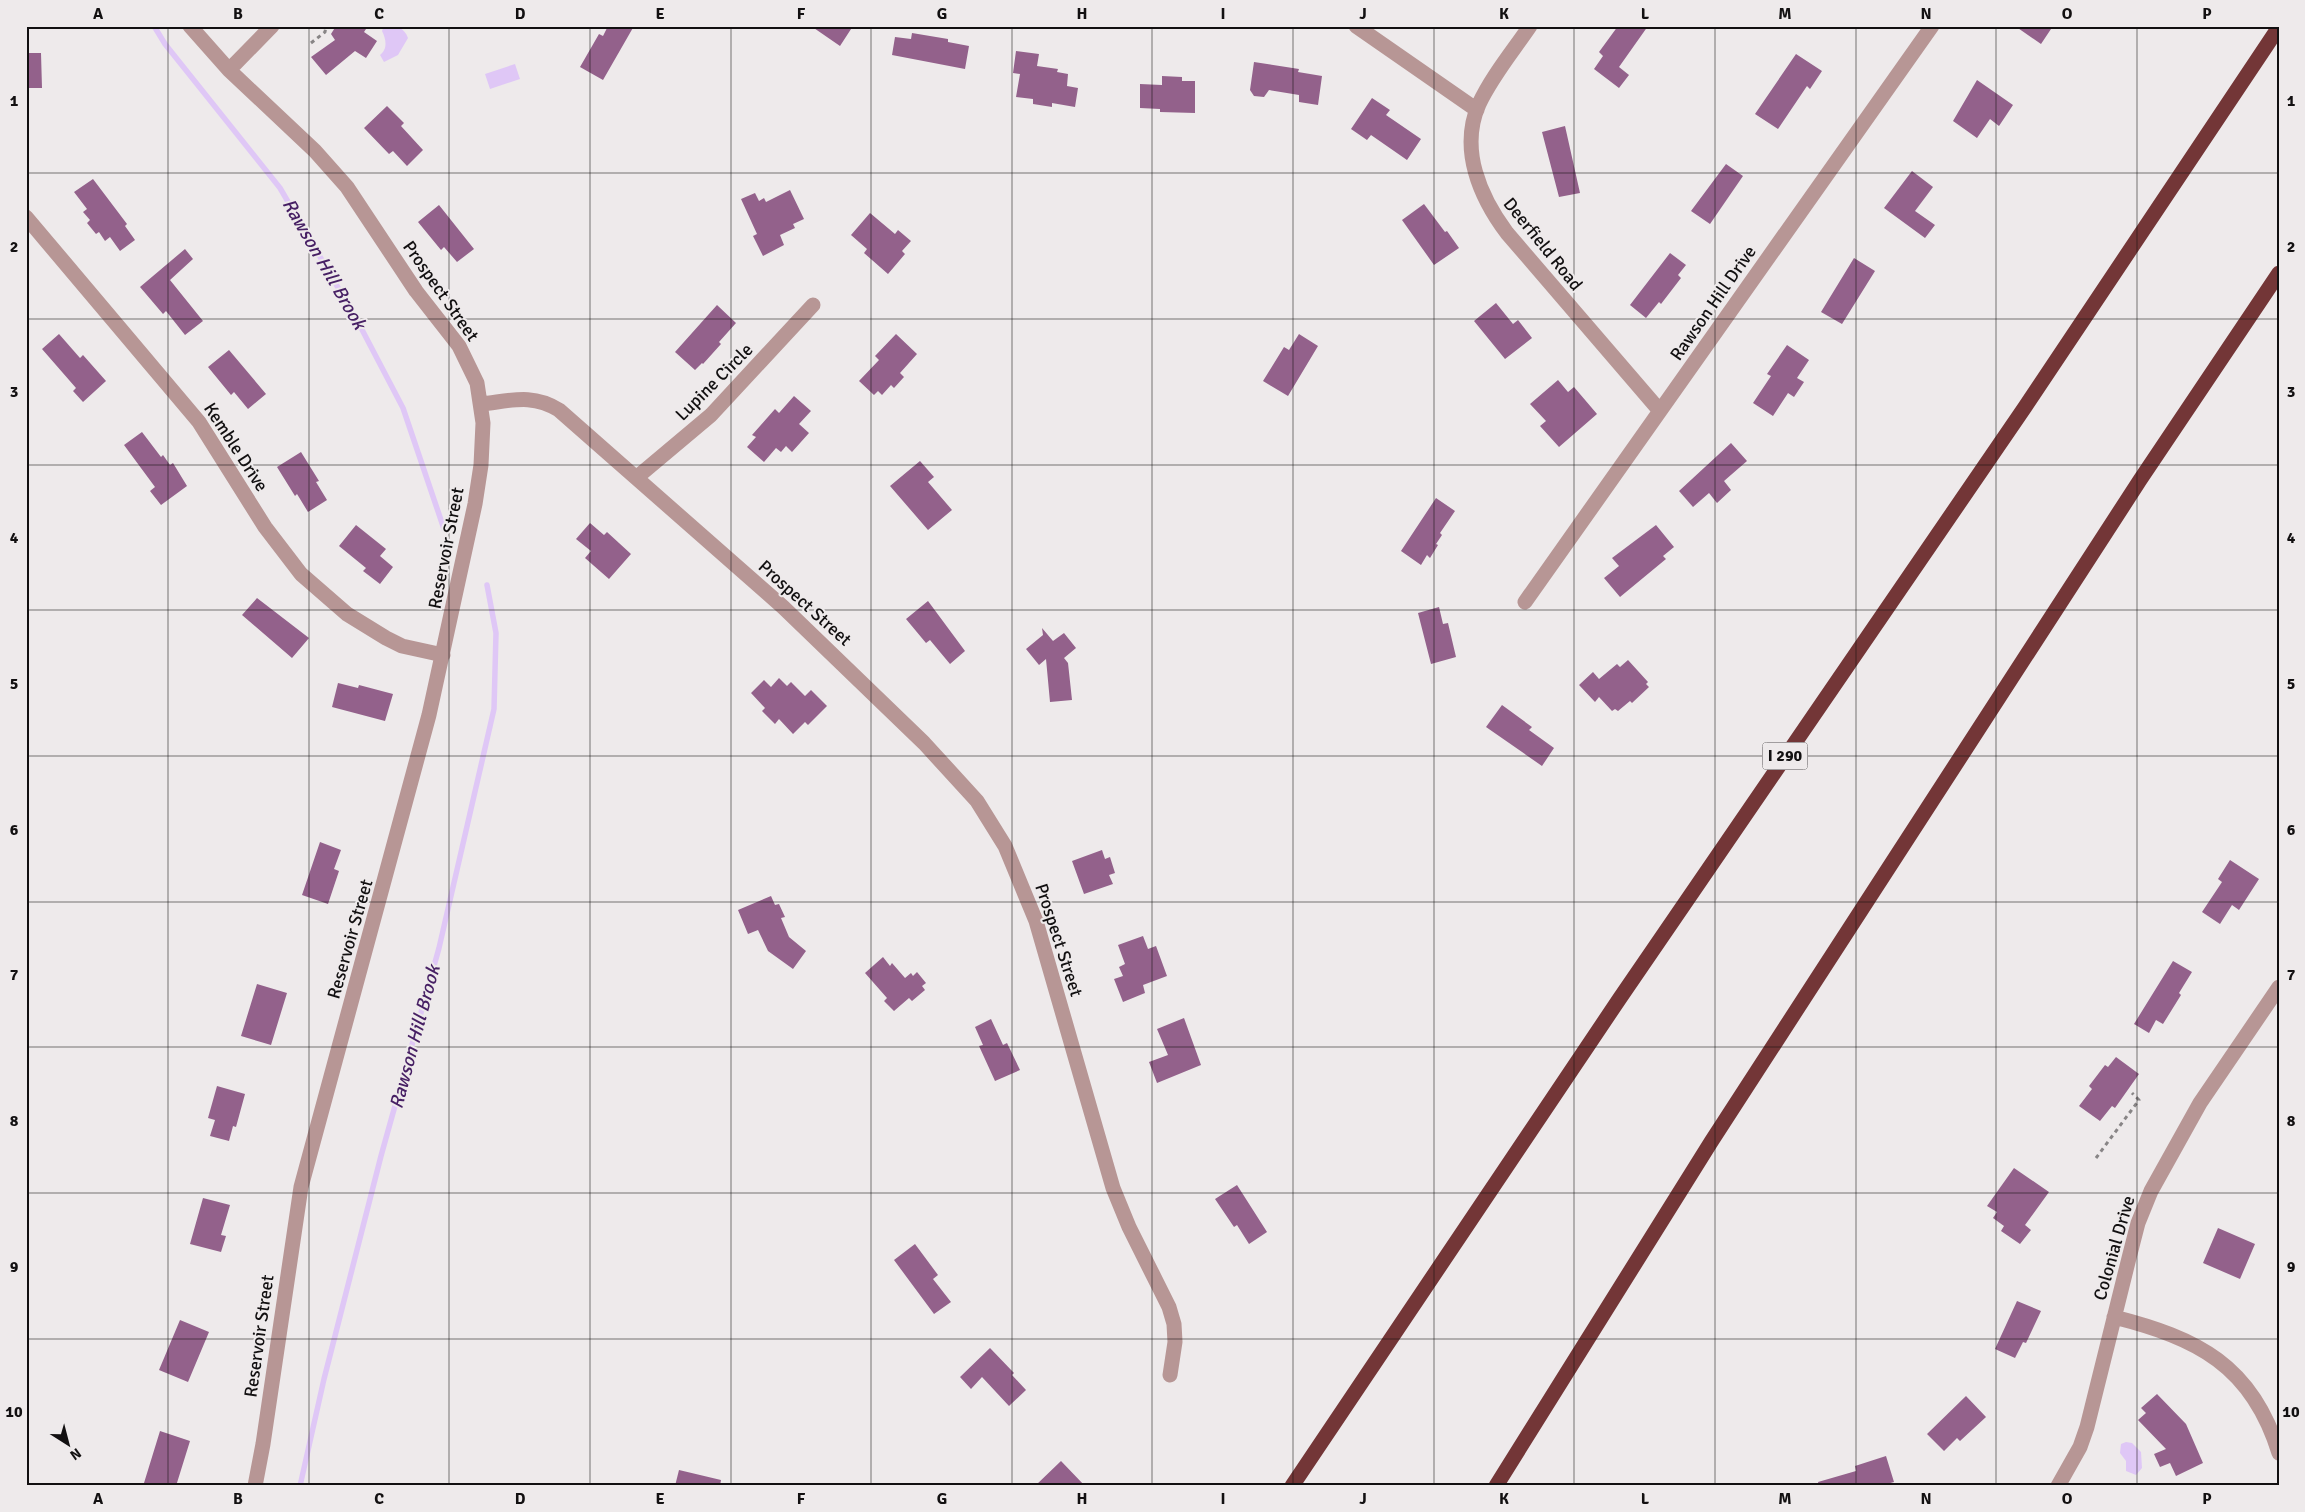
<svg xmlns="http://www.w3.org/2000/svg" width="2305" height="1512" font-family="Signika,sans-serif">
<rect width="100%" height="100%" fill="#eeeaeb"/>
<path fill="#dfc7f6" d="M384 26C396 26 404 27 408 38L398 55 384 62 380 55C388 49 386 39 382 31Z
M515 64 520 79 490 89 485 74Z
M2126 1442 2132 1443 2141 1452 2142 1468 2136 1475 2126 1471V1461L2120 1453 2121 1444Z"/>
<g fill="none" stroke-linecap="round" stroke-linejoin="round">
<path stroke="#dfc7f6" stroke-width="5.5" d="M154 26 165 44 280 188 358 322 403 408 444 529
M300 1486 324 1379 381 1156 439 948 494 709 496 633 487 585"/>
</g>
<path fill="#93618b" d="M336 26H368L364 32 377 41 366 58 355 51 326 75 311 57 335 40 331 34Z
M608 26H634L603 80 580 67 599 34 603 36Z
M811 26H853L840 46Z
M1618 26H1648L1619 67 1629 75 1619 88 1594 69 1603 56 1599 52Z
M2015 26H2053L2041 44Z
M912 33 948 39V42L969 46 965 69 892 55 895 37 911 39Z
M1016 51 1039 54 1037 66 1058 69 1057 72 1068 74 1067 86 1078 88 1075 107 1052 103V107L1033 104V99L1016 97 1020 74 1013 73Z
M26 53H41L42 88H26Z
M1796 54 1822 71 1810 89 1807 86 1778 129 1755 114Z
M1254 62 1299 69 1298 72 1322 76 1318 105 1299 102V95L1269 90 1264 97 1254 96 1250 90Z
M1162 76 1182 77V81H1195V113L1160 112V109L1140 108V84L1162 85Z
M1977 80 2013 105 1999 126 1990 119 1977 138 1953 121Z
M1372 98 1390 110 1386 115 1421 139 1407 160 1371 135 1367 140 1351 129Z
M387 106 404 123 401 126 423 150 407 166 393 151 389 154 364 128Z
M1565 126 1580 193 1559 197 1542 132Z
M1726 164 1743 176 1710 224 1691 211Z
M1912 171 1933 187 1915 211 1935 225 1925 238 1884 208Z
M93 179 127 224 125 226 135 240 120 251 110 237 105 241 99 232 96 234 87 223 90 220 83 212 87 209 74 192Z
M790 190 804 219 793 224 795 228 780 235 784 245 763 256 753 236 757 234 741 199 755 193 759 201 764 198 766 202Z
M1424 204 1445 232 1447 231 1459 248 1434 265 1402 220Z
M439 205 474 249 457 262 444 247 441 250 418 222Z
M870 213 895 234 898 230 911 241 902 251 905 254 888 274 864 253 867 249 851 235Z
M185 249 193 259 170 280 203 321 185 335 166 311 163 314 140 287Z
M1670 253 1686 265 1678 275 1681 278 1661 304 1659 302 1646 318 1630 305Z
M1854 258 1875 271 1842 324 1821 312Z
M1496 303 1513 324 1518 320 1532 338 1505 359 1474 321Z
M717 305 736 323 719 342 721 344 703 364 702 363 695 370 675 352Z
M59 334 80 358 83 355 106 381 83 402 73 391 76 388 42 349Z
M896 334 917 354 900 373 904 377 894 388 891 385 882 395 878 391 874 395 859 381 879 360 875 356Z
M1299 334 1318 346 1288 396 1263 381 1284 347 1289 350Z
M1787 345 1809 360 1797 378 1804 382 1794 397 1788 393 1773 416 1753 403 1771 376 1767 374Z
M229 350 266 394 248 409 234 392 231 395 208 367Z
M1558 380 1568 392 1574 387 1597 414 1559 447 1540 426 1546 421 1530 404Z
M794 396 811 411 799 424 809 433 792 452 786 446 781 452 776 448 764 462 747 447 756 437 752 435 775 409 779 413Z
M142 432 161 457 163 455 170 465 173 463 187 486 161 505 150 491 155 487 124 445Z
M1731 443 1747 461 1724 481 1731 490 1717 503 1709 493 1693 507 1679 491Z
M301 452 319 481 316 482 327 500 308 512 297 494 295 496 277 467Z
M920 461 934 477 928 482 952 510 928 530 890 486Z
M1436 498 1455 511 1440 533 1442 535 1436 544 1438 545 1430 558 1427 555 1421 565 1401 551Z
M590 523 604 535 607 532 631 554 609 579 585 558 591 551 576 539Z
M356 525 386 549 380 556 393 567 380 584 363 571 366 568 339 546Z
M1656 525 1674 547 1663 556 1666 559 1620 597 1604 578 1619 566 1612 558Z
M257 598 309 638 292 658 242 615Z
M928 601 965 651 950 664 930 640 926 643 906 619Z
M1439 607 1443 624 1448 623 1456 657 1431 664 1418 613Z
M1042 628 1053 641 1064 633 1076 648 1064 658 1068 663 1072 700 1050 702 1046 659 1039 665 1026 649 1043 635Z
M1628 660 1648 682 1646 684 1649 687 1632 703 1630 701 1618 711 1615 709 1612 711 1599 697 1595 702 1579 685 1593 672 1599 679 1617 664 1620 667Z
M779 678 787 686 791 682 805 696 811 690 827 706 808 725 805 722 793 734 779 719 775 724 762 711 765 708 751 693 764 680 771 687Z
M338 683 358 688 359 685 393 694 385 721 332 707Z
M1502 705 1532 727 1529 730 1554 748 1542 766 1486 727Z
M320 842 341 850 334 869 339 871 328 904 302 895Z
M1102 850 1105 859 1110 857 1115 873 1109 875 1113 884 1084 894 1072 861Z
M2230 860 2259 879 2239 910 2232 905 2220 924 2202 912 2222 882 2218 879Z
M771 896 775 905 779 904 785 917 781 918 789 937 806 951 793 969 768 951 758 930 748 934 738 910Z
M1143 936 1148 949 1156 946 1167 976 1143 985 1145 993 1123 1002 1114 979 1123 976 1119 967 1125 964 1118 945Z
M883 957 890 966 892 963 905 978 911 973 913 976 917 972 926 983 922 986 925 990 912 1001 909 998 894 1011 884 1001 887 998 865 973Z
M2173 961 2192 972 2179 993 2181 995 2163 1024 2156 1020 2149 1033 2134 1024Z
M257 984 287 993 271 1045 241 1036Z
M1184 1018 1201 1065 1157 1083 1149 1062 1168 1055 1157 1029Z
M991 1019 1003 1045 1007 1043 1020 1070 995 1081 979 1046 983 1045 975 1027Z
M2116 1057 2139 1074 2115 1108 2112 1106 2100 1121 2079 1106 2092 1089 2089 1086 2105 1065 2108 1067Z
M217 1086 245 1094 236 1127 233 1126 229 1141 210 1136 215 1120 208 1118Z
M2014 1168 2049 1192 2025 1225 2031 1230 2020 1244 2001 1231 2004 1226 1993 1218 1997 1212 1987 1206Z
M1237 1185 1267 1232 1249 1244 1237 1225 1234 1227 1215 1199Z
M203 1198 230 1205 221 1235 226 1236 221 1252 190 1244Z
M2218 1228 2255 1244 2240 1279 2203 1263Z
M915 1244 938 1275 933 1279 951 1302 934 1314 894 1260Z
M2017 1301 2041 1311 2026 1343 2023 1342 2015 1358 1995 1349Z
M180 1320 209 1332 188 1382 159 1370Z
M990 1348 1014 1373 1012 1375 1026 1390 1009 1406 982 1377 971 1389 960 1377Z
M2157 1394 2186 1424 2203 1463 2176 1476 2170 1463 2160 1467 2154 1454 2166 1449 2138 1420 2146 1413 2141 1408Z
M1966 1396 1986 1417 1960 1441 1957 1438 1944 1451 1927 1434Z
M160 1431 190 1441 176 1486H152L144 1483Z
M1886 1456 1894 1482 1880 1486H1819L1818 1482 1856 1471 1855 1466Z
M1061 1461 1085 1486H1035Z
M679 1470 721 1480 720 1486H675Z"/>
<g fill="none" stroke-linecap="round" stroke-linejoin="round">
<path stroke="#888586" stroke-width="3" stroke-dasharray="4 4" stroke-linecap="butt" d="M311 43 325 32 326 26
M2096 1158 2139 1100 2132 1093"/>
<path stroke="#b79695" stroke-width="15" d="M190 26 229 70 315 151 347 187 416 291 459 346 477 383 483 423 481 465 475 504 429 715 301 1187 263 1444 255 1486
M1356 26 1477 110
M1530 26C1513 51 1492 76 1479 104 1459 149 1480 197 1507 233L1660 411
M229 70 272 26
M26 217 199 422 265 527 301 574 347 614 386 638 402 646 443 655
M481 404C510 401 532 393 559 410L783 607 924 743 977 801 1005 846 1036 921 1113 1188 1129 1227 1169 1307 1174 1324 1175 1342 1170 1375
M636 478 711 415 813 305
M1525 602 1932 26
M2114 1317C2197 1338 2252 1365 2279 1453
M2058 1486 2080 1447 2087 1427 2130 1254 2138 1223 2151 1191 2200 1103 2279 987"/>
<path stroke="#733637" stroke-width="15" d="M1292 1486 1620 998 2025 407 2279 27
M1496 1486 1711 1142 2140 480 2279 273"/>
</g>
<path fill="none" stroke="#121011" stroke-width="1" stroke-opacity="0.55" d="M168 26V1486M309 26V1486M449 26V1486M590 26V1486M731 26V1486M871 26V1486M1012 26V1486M1152 26V1486M1293 26V1486M1434 26V1486M1574 26V1486M1715 26V1486M1856 26V1486M1996 26V1486M2137 26V1486M26 173H2279M26 319H2279M26 465H2279M26 610H2279M26 756H2279M26 902H2279M26 1047H2279M26 1193H2279M26 1339H2279"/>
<g text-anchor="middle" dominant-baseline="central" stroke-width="4" stroke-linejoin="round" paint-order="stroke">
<rect fill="#eeeaeb" stroke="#545152" stroke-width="1" x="1762.5" y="742.5" width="45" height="27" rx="4"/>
<g font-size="16" font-weight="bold" fill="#121011">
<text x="1785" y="756">I 290</text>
</g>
<g font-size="18" fill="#121011" stroke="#eeeaeb">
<text transform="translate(1543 244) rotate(51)">Deerfield Road</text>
<text transform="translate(441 291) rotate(55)">Prospect Street</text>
<text transform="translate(1713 303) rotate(-55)">Rawson Hill Drive</text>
<text transform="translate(714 382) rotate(-45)">Lupine Circle</text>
<text transform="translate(236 447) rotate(57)">Kemble Drive</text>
<text transform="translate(446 548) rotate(-79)">Reservoir Street</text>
<text transform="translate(805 603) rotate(42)">Prospect Street</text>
<text transform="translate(350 939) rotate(-74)">Reservoir Street</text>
<text transform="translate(1059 940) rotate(72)">Prospect Street</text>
<text transform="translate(2114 1248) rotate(-74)">Colonial Drive</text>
<text transform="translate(259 1336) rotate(-82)">Reservoir Street</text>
</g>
<g font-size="19" font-style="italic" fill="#472064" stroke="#eeeaeb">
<text transform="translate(324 264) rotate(60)">Rawson Hill Brook</text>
<text transform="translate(415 1037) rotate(-75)">Rawson Hill Brook</text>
</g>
</g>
<rect width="2305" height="1512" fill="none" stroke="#eeeaeb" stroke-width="55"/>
<g transform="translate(68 1444) rotate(144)" stroke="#eeeaeb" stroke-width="4" paint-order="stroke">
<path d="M0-4L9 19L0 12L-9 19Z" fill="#121011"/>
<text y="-8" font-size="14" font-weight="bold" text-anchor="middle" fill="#121011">N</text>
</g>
<rect x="28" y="28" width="2250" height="1456" fill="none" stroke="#121011" stroke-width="2"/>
<g font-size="16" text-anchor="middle" font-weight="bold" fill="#121011">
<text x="98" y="19">A</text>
<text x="238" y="19">B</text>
<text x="379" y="19">C</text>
<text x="520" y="19">D</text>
<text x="660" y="19">E</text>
<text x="801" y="19">F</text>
<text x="942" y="19">G</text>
<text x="1082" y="19">H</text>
<text x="1223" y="19">I</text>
<text x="1363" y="19">J</text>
<text x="1504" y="19">K</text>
<text x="1645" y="19">L</text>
<text x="1785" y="19">M</text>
<text x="1926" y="19">N</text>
<text x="2067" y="19">O</text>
<text x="2207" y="19">P</text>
<text x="14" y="106">1</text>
<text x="2291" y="106">1</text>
<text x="14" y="252">2</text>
<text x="2291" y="252">2</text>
<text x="14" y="397">3</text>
<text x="2291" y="397">3</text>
<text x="14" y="543">4</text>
<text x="2291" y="543">4</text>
<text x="14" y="689">5</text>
<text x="2291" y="689">5</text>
<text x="14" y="835">6</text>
<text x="2291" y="835">6</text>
<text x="14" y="980">7</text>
<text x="2291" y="980">7</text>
<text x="14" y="1126">8</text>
<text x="2291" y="1126">8</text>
<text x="14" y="1272">9</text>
<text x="2291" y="1272">9</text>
<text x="14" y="1417">10</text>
<text x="2291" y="1417">10</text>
<text x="98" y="1504">A</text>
<text x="238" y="1504">B</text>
<text x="379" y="1504">C</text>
<text x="520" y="1504">D</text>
<text x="660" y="1504">E</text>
<text x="801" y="1504">F</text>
<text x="942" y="1504">G</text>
<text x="1082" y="1504">H</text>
<text x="1223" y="1504">I</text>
<text x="1363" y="1504">J</text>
<text x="1504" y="1504">K</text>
<text x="1645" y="1504">L</text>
<text x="1785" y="1504">M</text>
<text x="1926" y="1504">N</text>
<text x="2067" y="1504">O</text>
<text x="2207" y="1504">P</text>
</g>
</svg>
